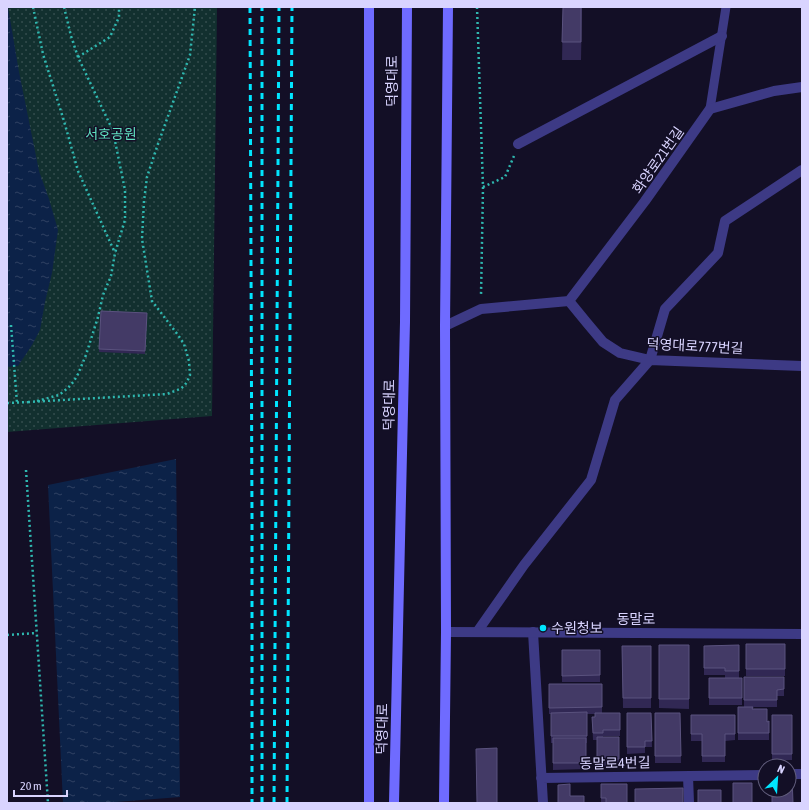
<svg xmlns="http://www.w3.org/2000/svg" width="809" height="810" font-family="'Asap Condensed','Noto Sans KR',sans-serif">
<defs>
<pattern id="green-dots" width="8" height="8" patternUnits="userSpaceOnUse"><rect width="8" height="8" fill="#12302f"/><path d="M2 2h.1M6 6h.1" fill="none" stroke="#344d4e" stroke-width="1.8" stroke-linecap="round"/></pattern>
<pattern id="water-ripples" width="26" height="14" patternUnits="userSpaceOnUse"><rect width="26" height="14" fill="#0c2248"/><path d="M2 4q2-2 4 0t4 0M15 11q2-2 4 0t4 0" fill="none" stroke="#2f4163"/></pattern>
</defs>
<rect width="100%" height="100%" fill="#130f26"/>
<path fill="url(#green-dots)" d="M7 7H217L212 416 7 432Z"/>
<path fill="url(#water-ripples)" d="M7 7H8L19 72 39 171 49 199 58 230 52 273 45 302 40 330 32 345 18 366 7 367Z
M176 459 180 797 103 803H63L48 485Z"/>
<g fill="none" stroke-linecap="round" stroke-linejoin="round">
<path stroke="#2fb8b0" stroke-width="2.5" stroke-dasharray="2 3" stroke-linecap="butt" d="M33 7 43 54 64 121 78 171 115 253
M477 7 483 187 481 296
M78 57 110 37 119 17V7
M483 187 505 177 514 156
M11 325 17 403
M37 401 59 395 68 388 74 381 78 374 86 355 98 317 103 295 111 276 115 253 125 220V190L113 131 78 57 71 36 64 7
M28 402 167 394 180 389 184 386 187 382 190 375 189 361 184 344 178 335 152 301 142 239 144 201 147 177 158 144 190 55 195 7
M7 403 30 402
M26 470 48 803
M7 635 37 633"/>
<path stroke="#3d3a85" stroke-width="9" d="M710 109 726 7"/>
<path stroke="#3d3a85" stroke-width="10" d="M518 144 722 36
M569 301 645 201 710 109 774 91 802 87
M569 301 587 323 603 342 620 353 650 360 802 366
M445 326 481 309 569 301
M477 632 524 565 591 480 615 400 650 360 665 309 718 253 725 221 802 170
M533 632 543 803
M789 774H802
M688 776 689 803
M541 778 765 775"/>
<path stroke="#3d3a85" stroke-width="10" d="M446 632 802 634"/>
<path stroke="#6f6bff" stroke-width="10" d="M369 803V7
M394 803 405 322 407 7
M444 803 446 632 445 326 448 7"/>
<path stroke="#00e5ff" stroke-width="3" stroke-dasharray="6 5" stroke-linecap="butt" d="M250 7 252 517V803
M262 803V7
M274 803 279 7
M287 803 292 7"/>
</g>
<path fill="#312854" d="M563 7H582L581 60H562Z
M101 311 147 313 145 354 99 352Z
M746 644H785V676H746Z
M659 645H689V709L659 708Z
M739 645V678H725V675H704V646Z
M622 646H651V708H623Z
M562 650H600V682H562Z
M744 677H784V696H777V707H753L752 709 767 722 769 721V740H738V707H744Z
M709 678H742V705H709Z
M549 684H602V713H620V736H603V737H619V766H597V740H593L592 717H595V714H587V743H586V769L553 770V743H551V714H549Z
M627 713H651L652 747H645V753L627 754Z
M655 713H680L681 763H655Z
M691 715H735V740L725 741V762H702V741H691Z
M772 715H792V760H772Z
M601 784 627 803H601Z"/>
<path fill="#433a66" stroke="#5a527e" d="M563 7H581V42H562Z
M101 311 147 313 145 351 99 349Z
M746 644H785V669H746Z
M659 645H689V699H659Z
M739 645V671H725V668H704V646Z
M622 646H651V698H623Z
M562 650H600V675L562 676Z
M744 677H784V689L777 690V700H744Z
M709 678H742V698H709Z
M549 684H602V707L549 708Z
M738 707H753L752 709H767V722L769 721V733H738Z
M587 712V736H551V713Z
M595 713H620V730H603V733H593L592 717H595Z
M627 713H651L652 741H645V747H627Z
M655 713H680L681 756H655Z
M691 715H735V734H725V756H702V734H691Z
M772 715H792V754H772Z
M597 737H619V759H597Z
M553 738H586V763H553Z
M497 748V803H477L476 749Z
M789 776H792L793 803H772V790H789Z
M733 783H752V803H733Z
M570 784V796H584V803H558V785Z
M601 784H627V803H606V798H601Z
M683 788V803H635V789Z
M698 790H721V803H698Z"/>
<circle fill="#00e5ff" stroke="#130f26" stroke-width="1.5" cx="543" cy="628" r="4"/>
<g text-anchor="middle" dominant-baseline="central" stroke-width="3" stroke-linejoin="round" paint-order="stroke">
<g font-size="14" fill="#d9d4ff" stroke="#130f26">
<text transform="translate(392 81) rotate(-90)">덕영대로</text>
<text transform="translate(658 160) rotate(-55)">화양로21번길</text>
<text transform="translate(695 346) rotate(3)">덕영대로777번길</text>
<text transform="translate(389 405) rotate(-89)">덕영대로</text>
<text x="636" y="619">동말로</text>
<text transform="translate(382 729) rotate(-89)">덕영대로</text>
<text transform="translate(615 763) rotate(-1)">동말로4번길</text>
</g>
<g font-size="14" fill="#5fe0c0" stroke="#130f26">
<text x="111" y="134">서호공원</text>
</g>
<g font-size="14" fill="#d9d4ff" stroke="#130f26" text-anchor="start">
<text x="551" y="628">수원청보</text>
</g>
</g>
<rect width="809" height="810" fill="none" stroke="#d9d4ff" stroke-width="16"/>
<g transform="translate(777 778) rotate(25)"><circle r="19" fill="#130f26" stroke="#625e7d"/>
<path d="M0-3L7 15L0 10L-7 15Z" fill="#00e5ff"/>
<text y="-6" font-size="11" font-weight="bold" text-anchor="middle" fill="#d9d4ff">N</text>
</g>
<path d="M14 790v6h53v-6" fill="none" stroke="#d9d4ff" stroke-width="2"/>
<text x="20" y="790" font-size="12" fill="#d9d4ff" stroke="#130f26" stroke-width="3" paint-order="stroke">20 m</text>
</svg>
